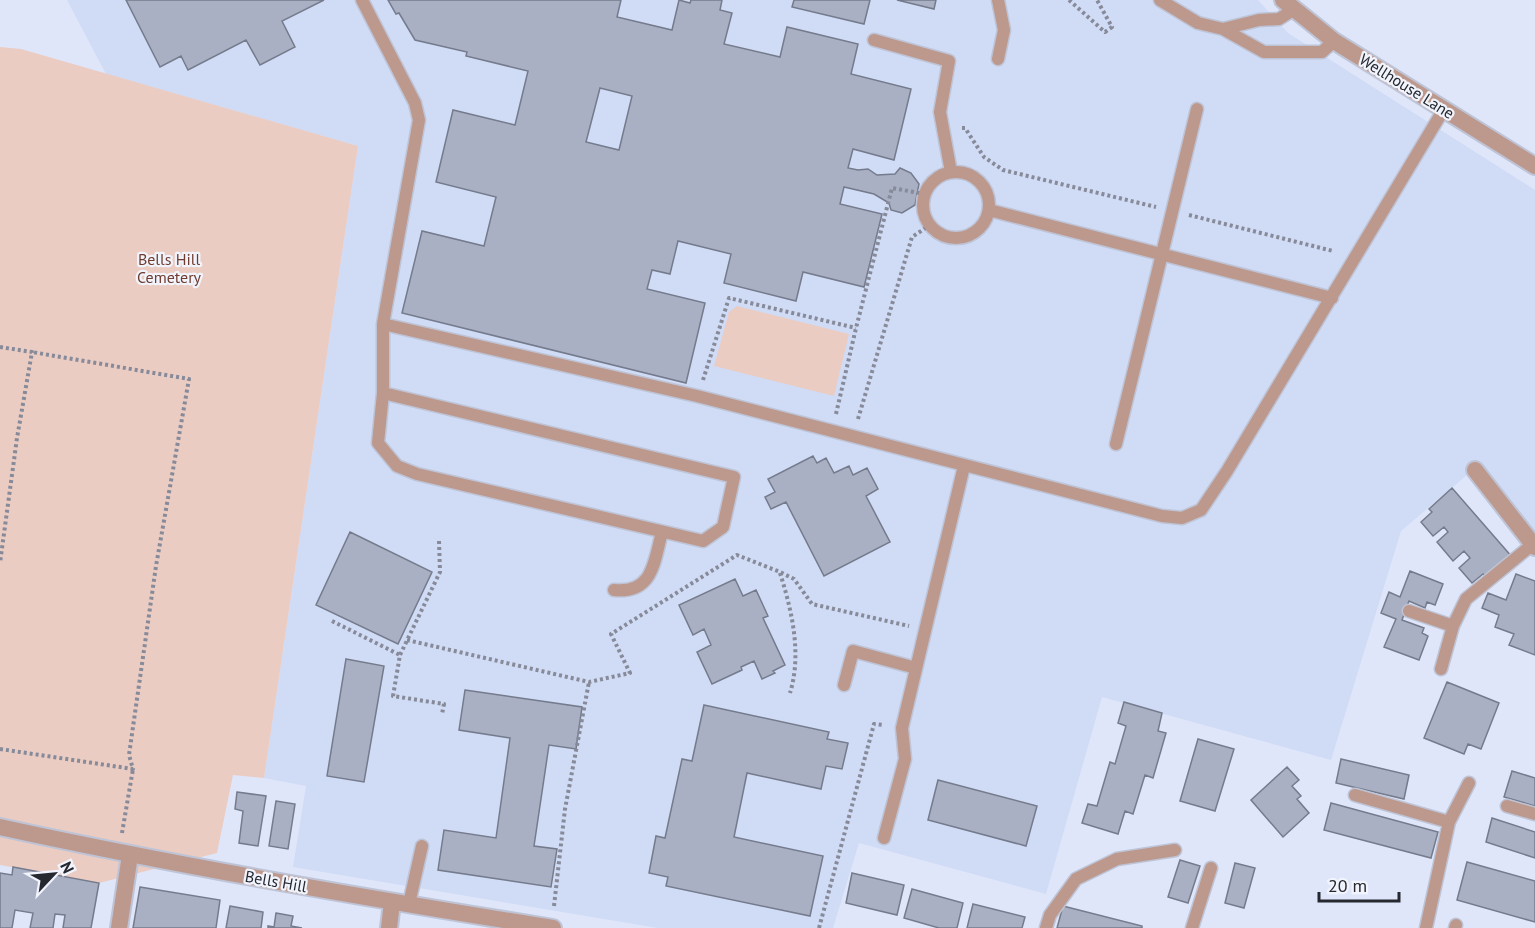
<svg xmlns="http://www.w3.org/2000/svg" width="1535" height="928" font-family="'PT Sans',sans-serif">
<rect width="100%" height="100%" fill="#dfe6fa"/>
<path fill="#d0dbf5" d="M67 0H1258L1288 33 1535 190V532L1480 464 1401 531 1331 760 1102 697 1046 894 859 843 833 928H658L293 867 306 786 264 778 358 146 106 74Z"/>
<path fill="#ebccc3" d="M0 47 21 49 358 146 264 778 233 775 217 853 99 883 0 865Z
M737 306 849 334 834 396 714 366 729 312Z"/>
<path fill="#a9b0c3" stroke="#747b8d" stroke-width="1.5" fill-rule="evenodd" d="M126 0H324L282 21 295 47 260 65 246 40 188 70 181 56 160 67Z
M388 0H621L617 17 672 30 679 0 690 3 691 0H722L720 10 732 13 724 44 780 57 787 27 858 44 851 74 911 89 894 160 853 149 848 168 858 170 868 169 877 175 895 174 900 168 911 173 919 184 915 205 902 213 891 210 889 203 874 194 844 187 840 204 882 214 864 287 803 272 796 301 724 283 731 254 678 241 670 274 652 270 647 289 705 303 686 383 402 313 422 231 484 246 496 197 436 182 453 110 515 125 528 71 466 56 467 52 415 40 399 13 396 14ZM600 88 632 96 619 150 586 142Z
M794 0H870L864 24 792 7Z
M897 0H936L934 9Z
M813 456 817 463 826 458 834 473 849 466 853 475 867 468 878 489 866 496 890 542 824 576 786 502 771 509 765 497 775 492 768 479Z
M1452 488 1512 557 1487 578 1483 574 1472 583 1459 568 1470 558 1464 551 1453 561 1437 542 1448 532 1444 527 1433 536 1421 522 1432 512 1429 509Z
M350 532 432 572 398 644 316 605Z
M1410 571 1443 584 1435 605 1427 602 1425 608 1409 601 1402 620 1424 628 1422 633 1428 636 1419 660 1384 647 1396 619 1381 613 1389 592 1400 597Z
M1516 574 1535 581V655L1509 645 1514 634 1495 627 1499 615 1482 608 1488 593 1506 600Z
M735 579 743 596 756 590 768 616 763 618 785 665 773 671 775 673 762 679 754 661 741 667 742 670 712 684 697 652 711 645 704 629 693 635 679 605Z
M346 659 384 666 364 782 327 776Z
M1447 682 1499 703 1481 749 1468 744 1464 754 1424 738Z
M465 690 582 707 576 749 549 745 534 846 557 849 551 887 438 870 444 830 496 838 510 738 459 730Z
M1124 702 1162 713 1158 731 1166 733 1153 778 1145 775 1133 814 1125 811 1118 834 1082 823 1088 804 1097 806 1110 762 1115 764 1126 726 1118 723Z
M704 705 829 732 827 739 848 743 842 769 826 766 821 789 747 773 734 837 823 856 810 916 666 886 668 877 649 873 656 836 665 838 682 759 692 761Z
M1198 739 1234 749 1215 811 1180 801Z
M1341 759 1409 775 1404 799 1336 783Z
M1287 767 1299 780 1292 786 1301 796 1297 799 1309 813 1283 837 1251 800Z
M1512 771 1535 778V806L1504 797Z
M938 780 1037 806 1026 846 928 820Z
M237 792 266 796 258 846 239 843 243 811 235 809Z
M276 801 295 804 288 849 269 846Z
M1331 803 1438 832 1431 858 1324 830Z
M1492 818 1535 832V858L1486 842Z
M1180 860 1200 866 1188 903 1168 897Z
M1467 862 1535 881V922L1457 900Z
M1235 863 1255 868 1244 908 1225 903Z
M13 867 99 883 91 928H63L65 915 55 914 53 928H30L33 913 15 910 12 928H0V873L12 875Z
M852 873 904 885 897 915 846 903Z
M140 887 220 900 216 928H133Z
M912 889 963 903 957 928H939L904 918Z
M973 904 1025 917 1022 928H967Z
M230 906 263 912 261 928H226Z
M1063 906 1142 926V928H1057Z
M276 913 293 916 291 926 302 928H268V926L274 927Z"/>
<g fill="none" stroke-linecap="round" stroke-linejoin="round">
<defs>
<path id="service" d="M362 0 415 103 419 120 383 324V393L378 443 397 466 417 474 703 541 723 527 734 477 383 393
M1160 0 1198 23 1223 29 1264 52H1322L1334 41
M1223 29 1259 20 1279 19 1293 10
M874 40 949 61 940 112 951 172
M998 59 1004 30 998 0
M923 205a33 33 0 1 1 66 0a33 33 0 1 1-66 0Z
M989 210 1332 298
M383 324 697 396 1162 516 1182 518 1201 510 1227 471 1444 109
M1116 444 1197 109
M614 590C653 594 654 562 662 532
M1409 611 1453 626
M1441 669 1453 626 1466 599 1533 544
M844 685 853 651 916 668
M1355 795 1449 822 1469 783
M1507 806 1535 814
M884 838 905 759 902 728 964 466
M409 904 422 846
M1046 928 1050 915 1076 879 1117 859 1175 850
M1192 928 1211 868
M1426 928 1449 822
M1455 928 1456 925"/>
<path id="minor" d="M1283 0 1334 41 1535 166
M1475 470 1535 547
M0 827C183 867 368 898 553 928
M119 928 130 855
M389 928 392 902"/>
</defs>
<use href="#service" stroke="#bec4d6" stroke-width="15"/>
<use href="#minor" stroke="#bec4d6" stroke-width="20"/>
<path stroke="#868a99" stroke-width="4" stroke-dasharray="3 3" stroke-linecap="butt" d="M1069 0 1105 32 1112 27 1097 0
M962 128H965L984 157 1003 170 1156 207
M1189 215 1333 251
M0 347 32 352 17 438 0 563
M703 380 729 298 856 328
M836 414 856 328 892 188 925 194
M858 419 912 237 930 225
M439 541 440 572 400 655 393 696 444 704 442 714
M780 573C792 611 802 654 790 693
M332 621 400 655
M407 640 589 682 630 673 611 634 737 555 780 572 794 579 812 604 909 626
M0 749 133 769 129 755 156 566 189 379 32 352
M122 833 133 769
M554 906 565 809 589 682
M819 928 874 724 883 725"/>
<use href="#service" stroke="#bd988d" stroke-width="12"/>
<use href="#minor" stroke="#bd988d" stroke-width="16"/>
</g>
<g text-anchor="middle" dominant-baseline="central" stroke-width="4.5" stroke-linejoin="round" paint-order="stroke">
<g font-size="16" fill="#262830" stroke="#f1f4fc">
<text transform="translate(1407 86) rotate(32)">Wellhouse Lane</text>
<text transform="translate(276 881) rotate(10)">Bells Hill</text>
</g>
<g font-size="16" fill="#703c2e" stroke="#f1f4fc">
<text x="169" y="259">Bells Hill<tspan x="169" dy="18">Cemetery</tspan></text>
</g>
</g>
<g transform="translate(54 874) rotate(64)" stroke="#f1f4fc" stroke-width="4.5" paint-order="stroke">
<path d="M0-4.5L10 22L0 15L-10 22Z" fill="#262830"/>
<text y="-9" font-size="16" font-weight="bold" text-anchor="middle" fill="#262830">N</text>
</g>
<path d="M1319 892v9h80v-9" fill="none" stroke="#262830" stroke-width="3"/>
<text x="1328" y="892" font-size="18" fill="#262830" stroke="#f1f4fc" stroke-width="4.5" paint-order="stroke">20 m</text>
</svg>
